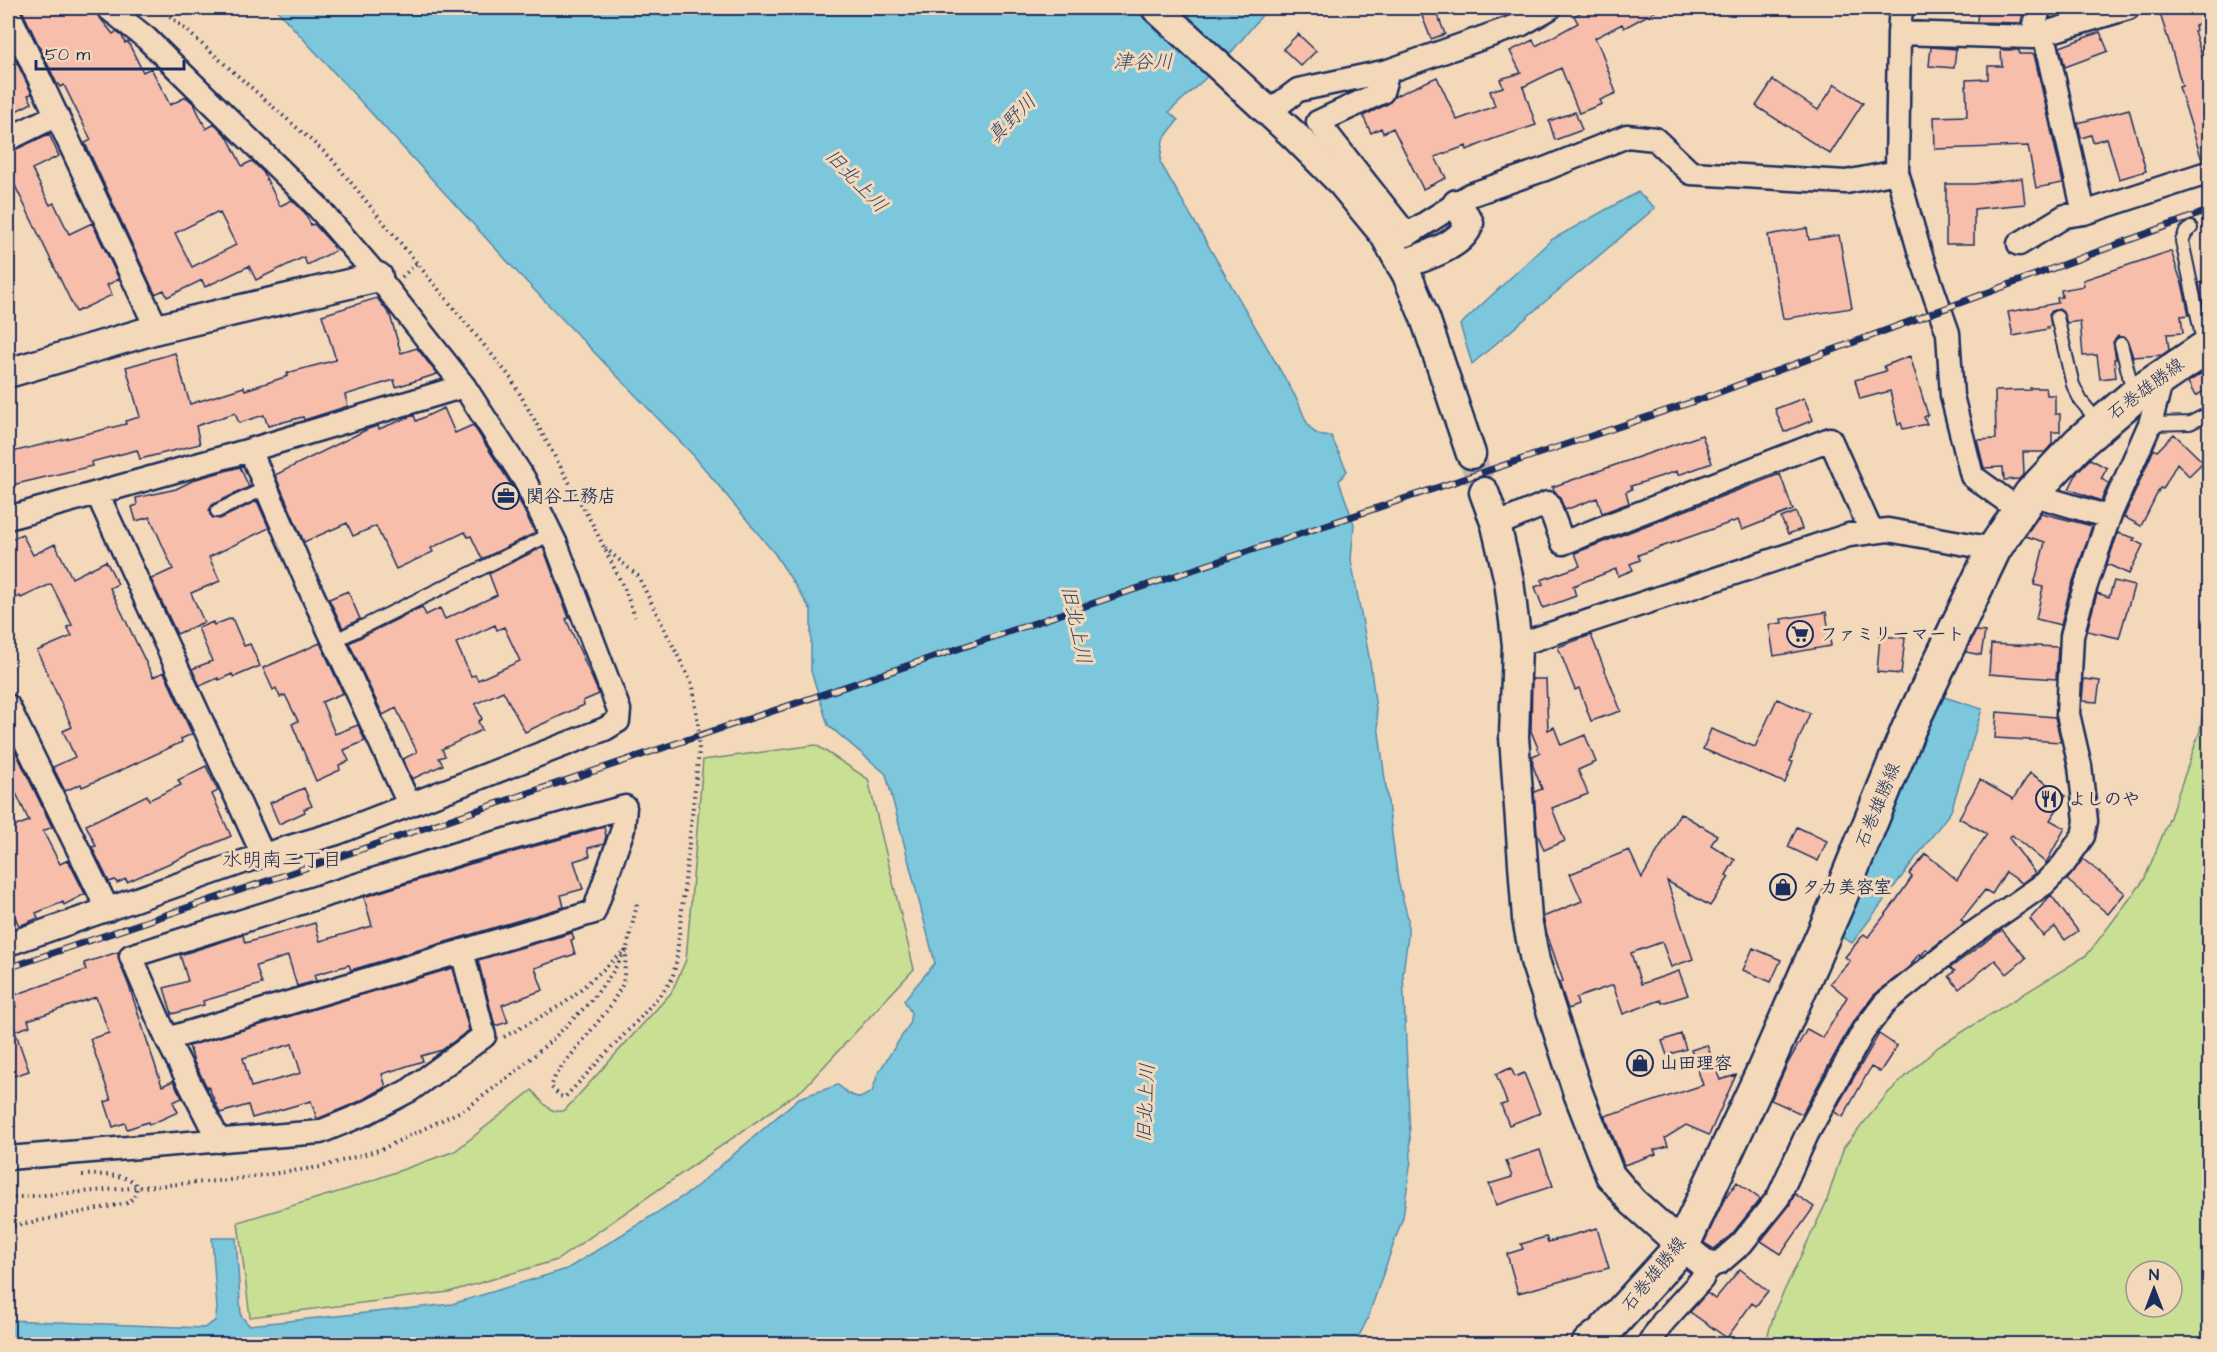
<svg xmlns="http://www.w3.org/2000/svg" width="2217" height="1352" font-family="'Architects Daughter','Klee One',sans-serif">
<rect width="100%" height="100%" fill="#f3d8ba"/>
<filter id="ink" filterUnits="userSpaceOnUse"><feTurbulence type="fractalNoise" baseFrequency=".0167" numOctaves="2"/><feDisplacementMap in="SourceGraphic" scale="12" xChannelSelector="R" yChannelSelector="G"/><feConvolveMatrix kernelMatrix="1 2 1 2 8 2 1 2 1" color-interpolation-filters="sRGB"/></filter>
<g filter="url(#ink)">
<path fill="#c9df94" stroke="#728779" stroke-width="1.5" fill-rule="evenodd" d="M2209 664V1344H1765L1776 1308 1826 1203 1844 1147 1889 1092 1938 1047 2087 955 2144 880 2170 817 2200 731ZM2136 1271H2172V1307H2136Z
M816 745 868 779 914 969 803 1089 557 1260 449 1292 250 1317 238 1222 348 1189 455 1151 532 1090C542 1101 550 1116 565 1110L671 993 686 960 703 760Z"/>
<path fill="#7cc7dc" stroke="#558aaa" stroke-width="1.5" d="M275 8H1268L1225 60 1169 112 1178 120 1163 140 1160 162 1298 401C1305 418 1309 439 1331 436L1347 471 1339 481 1354 524 1351 560 1370 662 1398 881 1408 918V936L1403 973 1411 1160 1403 1217 1367 1320 1355 1344H8V1320L204 1328 215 1321 217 1309 212 1238H236L241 1316 249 1325 452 1304 567 1269 690 1192 799 1098 838 1085 849 1094 860 1098 872 1092 878 1073 909 1025 911 1013 904 1000 935 963 886 774 828 725 811 671V610L775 554 694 456 518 273Z
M1638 192 1655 208 1472 364 1460 325 1551 240Z
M1941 696 1982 709 1951 811 1852 943 1836 934Z"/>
<path fill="#f6beab" stroke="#1b2f5e" stroke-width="1.5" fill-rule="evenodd" d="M21 8H53L56 14 71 8H92L113 34 116 32 122 36 125 43 128 42 143 72 151 68 170 105 186 97 194 104 206 129 215 124 228 138 242 166 252 161 263 172 280 206 292 200 305 213 311 225 314 224 332 244 335 251 307 265 304 257 256 280 249 266 205 287 202 280 167 297 164 290 155 294 85 143 91 140 64 85 60 87 59 84H57ZM217 212 218 214 220 213 236 245 192 267 175 233Z
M1419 8H1435L1445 34 1431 39Z
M1589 8H1661L1624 28 1622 24 1595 38 1601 50 1616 93 1600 100 1602 104 1579 113 1561 68 1523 87 1536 125 1493 139 1467 150 1466 146 1435 157 1446 178 1423 189 1393 128 1383 133 1381 128 1371 133 1363 116 1388 104 1395 96 1437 77 1457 120 1495 106 1490 91 1503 87 1500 79 1521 73 1510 51 1533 40 1536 46 1578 23 1574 16Z
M1978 8 2023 11 2021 23 1977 22Z
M2180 8H2198L2203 23 2195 26 2196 30 2194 31 2210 82V159L2202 160 2179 87 2182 86 2172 51 2160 14Z
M2100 32 2108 51 2065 67 2060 47Z
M1298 34 1316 51 1301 66 1283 49Z
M8 44 32 94 28 95 32 103 8 115Z
M1931 47 1956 49 1954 68 1929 66Z
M2001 50H2019V54H2034L2063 183 2036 188 2028 146 1935 149 1934 117 1967 116 1966 80 1988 79V66H2002Z
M1773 80 1818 110 1835 84 1863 103 1830 154 1756 106Z
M2129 109 2146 171 2119 179 2107 138 2093 142 2091 135 2081 138 2078 123Z
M1575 112 1582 130 1555 140 1549 121Z
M49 134 59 156 32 169 50 205 54 203 69 234 92 223 119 279 107 285 112 295 76 312 8 171V153Z
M2022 178 2025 204 1974 209V244H1946V184H1975Z
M1807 228 1809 240 1839 235 1852 308 1783 319 1768 235Z
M2171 251 2183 287 2189 315 2181 316 2183 333 2167 334 2169 350 2162 355 2133 357 2127 339 2118 336 2113 342 2116 359H2114L2116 377 2100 379 2097 355 2083 356 2080 321 2067 323 2063 312 2059 309 2052 311 2049 314 2051 326 2047 327 2048 329 2013 336 2008 312 2058 303 2057 298 2062 297 2061 290 2084 286 2083 280Z
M2210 280V311L2205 312 2199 283Z
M377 298 390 315 401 353 417 348 437 374 396 387 394 380 345 395 348 406 304 420 303 417 268 426 264 415 239 423 235 413 196 426 200 444 140 459 137 450 91 462 92 466 8 486V453L126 424 125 421 140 417 126 367 175 353 190 404 244 387 245 390 288 376 287 373 336 360 322 315Z
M1910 356 1928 415 1924 417 1927 424 1903 429 1901 423 1898 425 1890 391 1860 399 1855 380 1886 371 1884 366Z
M2210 368V388L2195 396 2188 382Z
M2030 388H2046L2047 395H2055V414H2060V432H2052V444L2045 452H2023L2024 474 2019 479 2004 480 2003 467 1984 468 1977 440 1996 439 1995 391 2030 390Z
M1804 398 1813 420 1784 432 1775 409Z
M444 408 455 433 473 425 512 486 535 533 482 559 471 536 468 537 465 532 431 548 433 552 396 569 376 526 353 536 347 523 304 542 275 475 368 429 378 426 379 429 414 415 416 421Z
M2174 434 2203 462 2189 476 2177 463 2163 489 2160 488 2141 526 2124 517 2154 449 2157 451Z
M1702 435 1712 463 1678 475 1677 471 1631 486 1632 489 1626 492 1629 503 1602 513 1597 498 1565 510 1560 498 1552 487Z
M2090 459 2107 468 2101 479 2109 483 2101 501 2069 489 2078 471Z
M240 467 249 487 251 486 213 504 209 510 210 515 213 518 220 519 257 501 269 528 209 557 220 581 191 593 204 622 177 634 151 579 173 569 150 517 136 521 132 507 137 505 136 498 176 489 196 479Z
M1780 474 1793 510 1742 530 1738 520 1638 555 1640 560 1630 564 1633 570 1618 576 1616 569 1573 586 1576 596 1543 608 1535 587 1543 584 1541 580 1580 566 1575 553Z
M1796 512 1802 529 1788 534 1781 518Z
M2041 513 2092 526 2069 593 2061 625 2036 619 2043 587 2034 585 2045 542 2025 536Z
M2118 533 2135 538 2133 540 2143 545 2129 574 2107 564Z
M22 534 33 555 55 544 72 578 106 561 118 584 110 588 153 677 164 672 192 734 181 739 182 742 115 773 82 787 81 784 65 791 53 767 75 757 63 731 72 727 37 651 72 636 67 627 72 625 51 584 21 598 20 596 8 602V541Z
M543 547 569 618 566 619 599 694 583 701 584 705 525 732 503 691 475 704 482 719 478 721 482 730 442 749 445 756 439 758 443 765 412 779 403 759 417 752 396 708 383 715 349 643 422 607 426 615 440 608 445 619 497 595 489 574ZM495 625 497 630 504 627 520 661 478 680 475 675 471 676 456 643Z
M2114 581 2134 586 2119 638 2087 631 2097 593 2109 597Z
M348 591 360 619 343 628 329 599Z
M1826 612 1831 646 1774 656 1769 625 1782 623 1781 619Z
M232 618 244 646 250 644 260 666 234 677 232 674 219 680 218 678 200 686 192 669 212 661 198 628 213 622 214 625Z
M1976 631 1985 632 1981 655 1966 652Z
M1591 635 1621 711 1591 721 1579 688 1575 690 1558 647Z
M1880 636 1905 638 1901 674 1877 672Z
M320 643 343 693 322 702 335 734 358 725 365 741 344 750 349 761 339 765 340 770 316 781 292 724 298 721 285 695 280 697 276 688 273 690 263 668Z
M1991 644 2058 647 2056 679 1989 674Z
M1532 679H1546L1548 730 1554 727 1561 745 1585 735 1596 762 1578 770 1588 794 1552 808 1565 841 1544 850 1537 833 1534 792 1542 789 1533 766 1532 756 1540 753 1531 731Z
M2084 679 2100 681 2097 702 2082 701Z
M1777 699 1810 713 1790 761 1793 762 1785 783 1703 749 1711 729 1755 747Z
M1997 712 2055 717 2061 742 1995 738Z
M8 736 52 827 43 831 60 864 68 860 85 894 64 905 63 902 36 913 38 918 19 926 8 900V829L29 821 16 793 8 797Z
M206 766 218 791 212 794 231 836 127 882 126 879 117 883 115 880 109 882 92 847 96 846 86 825 147 795 149 800 181 785 178 780Z
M2030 773 2066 796 2050 820 2065 828 2046 863 2012 835 2009 838 2035 873 2022 883 2006 872 1992 894 1985 890 1961 920 1965 923 1928 951 1926 949 1921 956 1919 954 1910 966 1874 995 1851 1025 1802 1114 1771 1100 1787 1065 1807 1029 1823 1038 1847 997 1830 983 1850 961 1845 957 1864 934 1868 937 1895 902 1912 877 1909 874 1926 854 1957 880 1987 834 1959 818 1980 780 2013 799Z
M304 788 312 806 304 809 305 812 279 824 270 803Z
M1680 813 1717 835 1711 845 1735 860 1726 875 1729 877 1710 906 1667 881 1693 959 1671 967 1662 942 1631 953 1641 984 1679 971 1688 995 1662 1003 1661 1000 1623 1014 1613 985 1576 998 1578 1005 1568 1009 1559 982 1563 981 1547 934 1543 917 1582 901 1570 874 1629 850 1642 878Z
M604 827 606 836 604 844 588 848 590 856 574 861 583 889 561 895 564 907 351 970 349 965 314 975 316 981 297 986 288 956 256 966 262 984 203 1001 204 1005 172 1014 164 988 188 981 180 955 243 935 245 943 315 923 320 941 372 926 364 897 470 864Z
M1797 827 1827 841 1818 861 1788 847Z
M2083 859 2125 893 2108 914 2067 880Z
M2051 895 2078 931 2065 940 2055 927 2043 936 2030 919Z
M2002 930 2026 958 2007 974 1995 960 1959 989 1949 976 1955 971 1950 968Z
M572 933 574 939 571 940 575 954 535 968 543 990 502 1005 508 1022 495 1026 478 960Z
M1753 948 1781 960 1771 982 1743 970Z
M118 952 119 961 129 986 162 1086 173 1081 182 1098 173 1102 178 1112 149 1125 148 1122 127 1129 125 1123 113 1127 105 1102 111 1100 90 1039 109 1033 96 997 28 1020 30 1026 15 1031 29 1071 8 1078V1009L16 1007 12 996 86 970 84 963Z
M453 968 469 1030 442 1050 421 1056 423 1061 382 1074 386 1087 358 1102 317 1119 311 1101 252 1118 248 1105 220 1113 208 1086 207 1087 194 1062 189 1046ZM292 1044 301 1073 251 1087 243 1058Z
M1681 1034 1686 1049 1667 1055 1662 1041Z
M1879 1034 1897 1046 1880 1072 1871 1067 1843 1117 1834 1112Z
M1707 1045 1720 1080 1736 1075 1709 1135 1686 1125 1665 1138 1668 1146 1654 1150 1656 1154 1624 1165 1605 1116 1617 1112 1618 1113 1703 1085 1691 1050Z
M1511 1068 1515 1077 1524 1073 1540 1113 1509 1125 1501 1105 1507 1103 1496 1074Z
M1540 1150 1553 1186 1496 1205 1489 1184 1512 1177 1506 1161Z
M1737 1182 1760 1199 1732 1234 1714 1249 1704 1243 1724 1200Z
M1795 1194 1814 1207 1781 1254 1761 1241 1789 1206Z
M1597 1228 1609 1268 1518 1293 1507 1254 1523 1249 1521 1244 1546 1237 1548 1242Z
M1740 1269 1768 1291 1756 1306 1752 1303 1727 1338 1690 1312 1707 1293 1715 1299Z"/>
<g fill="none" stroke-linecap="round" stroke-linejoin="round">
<path stroke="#c8b6a8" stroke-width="28" stroke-dasharray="28 14" stroke-linecap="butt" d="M1471 454 1484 492"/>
<defs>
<path id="service" d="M2191 228 2186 232 2182 241 2204 346
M2057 317 2073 385 2081 401 2100 424
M2121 344 2134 395
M2150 424 2190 423 2210 413
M217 511 266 488
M334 641 551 534"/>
<path id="minor" d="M1901 8 1899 33 1897 172 1919 250 1948 333 1952 396 1972 476 2019 510
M8 12 157 329
M1899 33 2032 37 2128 8
M2044 35 2084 213
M2032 37 2039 8
M1388 71 1382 92 1318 122 1407 235 1470 195 1545 169 1627 136 1655 139 1691 173 1846 182 1897 172
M1269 112 1298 90 1388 71 1522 24 1550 8
M8 139 57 115
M2019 244 2065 216 2084 213 2210 172
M250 450 308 585 409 804
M97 493 263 855
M2031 494 2109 517
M8 518 250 450 464 386
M1496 525 1548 503 1563 543 1830 439 1871 531
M1517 645 1849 535 1888 530 1994 549
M8 706 108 910
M8 944 263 855 337 833 605 729 618 721 619 710 556 544 524 479 464 386 378 277 316 205 146 38 108 8
M167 1039 594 912 623 829 625 807 466 851 131 956 167 1039 219 1141
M8 1158 320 1132 364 1114 410 1090 484 1036 462 951
M1649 1344 1663 1322 1702 1279 1707 1266 1719 1263 1742 1243 1778 1198 1807 1134 1863 1032 1885 1003 1966 938 2044 884 2063 865 2083 836 2086 821 2080 766 2068 714 2072 636 2082 597 2109 517 2150 424 2163 375"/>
<path id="tertiary" d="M1156 8 1296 137 1342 183 1384 234 1407 275 1425 318 1471 454
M1401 265C1422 257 1463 246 1469 223L1457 204
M8 373 157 329 378 277
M1484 492 1496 525 1509 581 1517 645 1514 737 1527 919 1535 961 1578 1093 1610 1175 1633 1202 1682 1246 1707 1266"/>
<path id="secondary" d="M1589 1344 1603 1333 1682 1246 1764 1070 1840 897 1909 728 1994 549 2031 494 2079 443 2134 396 2210 345"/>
</defs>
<use href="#service" stroke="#1b2f5e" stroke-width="16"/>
<use href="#minor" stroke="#1b2f5e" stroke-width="27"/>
<use href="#tertiary" stroke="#1b2f5e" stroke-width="33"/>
<use href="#secondary" stroke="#1b2f5e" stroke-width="38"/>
<path stroke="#1b2f5e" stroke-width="4" stroke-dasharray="1.5 4.5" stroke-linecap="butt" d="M161 8 330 157 511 378 593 525 625 590 635 617
M402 277 417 263
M605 548 638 576 693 686 698 724 699 751 676 964 672 979 665 989 638 1020 565 1097 560 1096 551 1087 556 1074 609 1008 623 984 627 948
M504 1037 565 1003 622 953
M8 1198 229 1180 321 1167 382 1149 467 1108 514 1073 553 1039 590 1002 611 975 627 948 637 904
M8 1227 127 1203 135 1197C135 1194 137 1190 136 1187 134 1172 91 1175 78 1175"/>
<use href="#service" stroke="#f3d8ba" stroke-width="12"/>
<use href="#minor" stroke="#f3d8ba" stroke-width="22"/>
<use href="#tertiary" stroke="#f3d8ba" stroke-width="28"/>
<use href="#secondary" stroke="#f3d8ba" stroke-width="33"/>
<defs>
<path id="rail" d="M8 968 1701 399 2210 210"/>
</defs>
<use href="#rail" stroke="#1b2f5e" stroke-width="7"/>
<use href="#rail" stroke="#f3d8ba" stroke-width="4.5" stroke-dasharray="14" stroke-linecap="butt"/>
</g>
</g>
<defs>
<symbol id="office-ring" viewBox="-11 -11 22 22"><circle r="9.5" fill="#f3d8ba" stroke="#1b2f5e" stroke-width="1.5"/><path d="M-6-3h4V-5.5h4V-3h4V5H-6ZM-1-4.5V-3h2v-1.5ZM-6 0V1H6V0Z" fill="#1b2f5e"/></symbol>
<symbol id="supermarket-ring" viewBox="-11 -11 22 22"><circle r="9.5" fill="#f3d8ba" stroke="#1b2f5e" stroke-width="1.5"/><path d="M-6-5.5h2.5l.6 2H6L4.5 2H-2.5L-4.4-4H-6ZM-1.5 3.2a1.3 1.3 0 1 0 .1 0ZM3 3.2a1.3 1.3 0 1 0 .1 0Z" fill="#1b2f5e"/></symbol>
<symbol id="restaurant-ring" viewBox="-11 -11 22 22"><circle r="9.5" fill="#f3d8ba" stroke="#1b2f5e" stroke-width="1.5"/><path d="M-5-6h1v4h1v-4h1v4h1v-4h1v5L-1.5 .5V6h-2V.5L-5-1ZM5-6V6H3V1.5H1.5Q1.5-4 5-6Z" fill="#1b2f5e"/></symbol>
<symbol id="shop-ring" viewBox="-11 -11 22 22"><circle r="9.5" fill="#f3d8ba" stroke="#1b2f5e" stroke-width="1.5"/><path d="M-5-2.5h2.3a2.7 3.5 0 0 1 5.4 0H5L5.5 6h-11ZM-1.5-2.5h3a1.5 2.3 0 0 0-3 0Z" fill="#1b2f5e"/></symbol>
</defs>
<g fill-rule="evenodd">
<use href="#office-ring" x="491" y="481" width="30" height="30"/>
<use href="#supermarket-ring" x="1785" y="619" width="30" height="30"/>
<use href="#restaurant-ring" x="2034" y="784" width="30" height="30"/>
<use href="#shop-ring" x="1768" y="872" width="30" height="30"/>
<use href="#shop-ring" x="1625" y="1048" width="30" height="30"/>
</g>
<g text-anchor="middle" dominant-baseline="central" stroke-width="6" stroke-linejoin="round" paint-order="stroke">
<g font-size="18" fill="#1b2f5e" stroke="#f3d8ba">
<text transform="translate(2146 389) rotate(-37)">石巻雄勝線</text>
<text transform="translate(1878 805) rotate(-68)">石巻雄勝線</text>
<text transform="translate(1654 1274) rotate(-51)">石巻雄勝線</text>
</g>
<g font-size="18" font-weight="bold" fill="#1b2f5e" stroke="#f3d8ba" text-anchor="start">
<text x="526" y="496">関谷工務店</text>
<text x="1820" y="634">ファミリーマート</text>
<text x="2068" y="799">よしのや</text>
<text x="1802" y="887">タカ美容室</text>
<text x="1660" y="1063">山田理容</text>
</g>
<g font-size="20" font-style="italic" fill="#2a4671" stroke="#f3d8ba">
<text x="1143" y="62">津谷川</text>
<text transform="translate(1012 119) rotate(-45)">真野川</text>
<text transform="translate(856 181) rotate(46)">旧北上川</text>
<text transform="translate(1076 625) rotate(78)">旧北上川</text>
<text transform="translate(1146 1103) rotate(-87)">旧北上川</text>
</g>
<g font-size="20" fill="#1b2f5e" stroke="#f3d8ba">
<text x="282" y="860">水明南二丁目</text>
</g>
</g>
<rect width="2217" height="1352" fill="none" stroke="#f3d8ba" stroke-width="30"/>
<rect x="15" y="15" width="2187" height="1322" fill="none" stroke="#1b2f5e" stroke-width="2" filter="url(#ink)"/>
<g transform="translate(2154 1289)"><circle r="28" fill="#f3d8ba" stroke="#9d9495" stroke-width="1.5"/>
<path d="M0-4.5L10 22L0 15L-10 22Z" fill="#1b2f5e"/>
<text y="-9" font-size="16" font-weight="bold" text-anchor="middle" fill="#1b2f5e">N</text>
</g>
<path d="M36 60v9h148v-9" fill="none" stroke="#1b2f5e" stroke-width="3"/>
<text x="45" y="60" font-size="18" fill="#1b2f5e" stroke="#f3d8ba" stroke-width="4.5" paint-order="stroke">50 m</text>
</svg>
